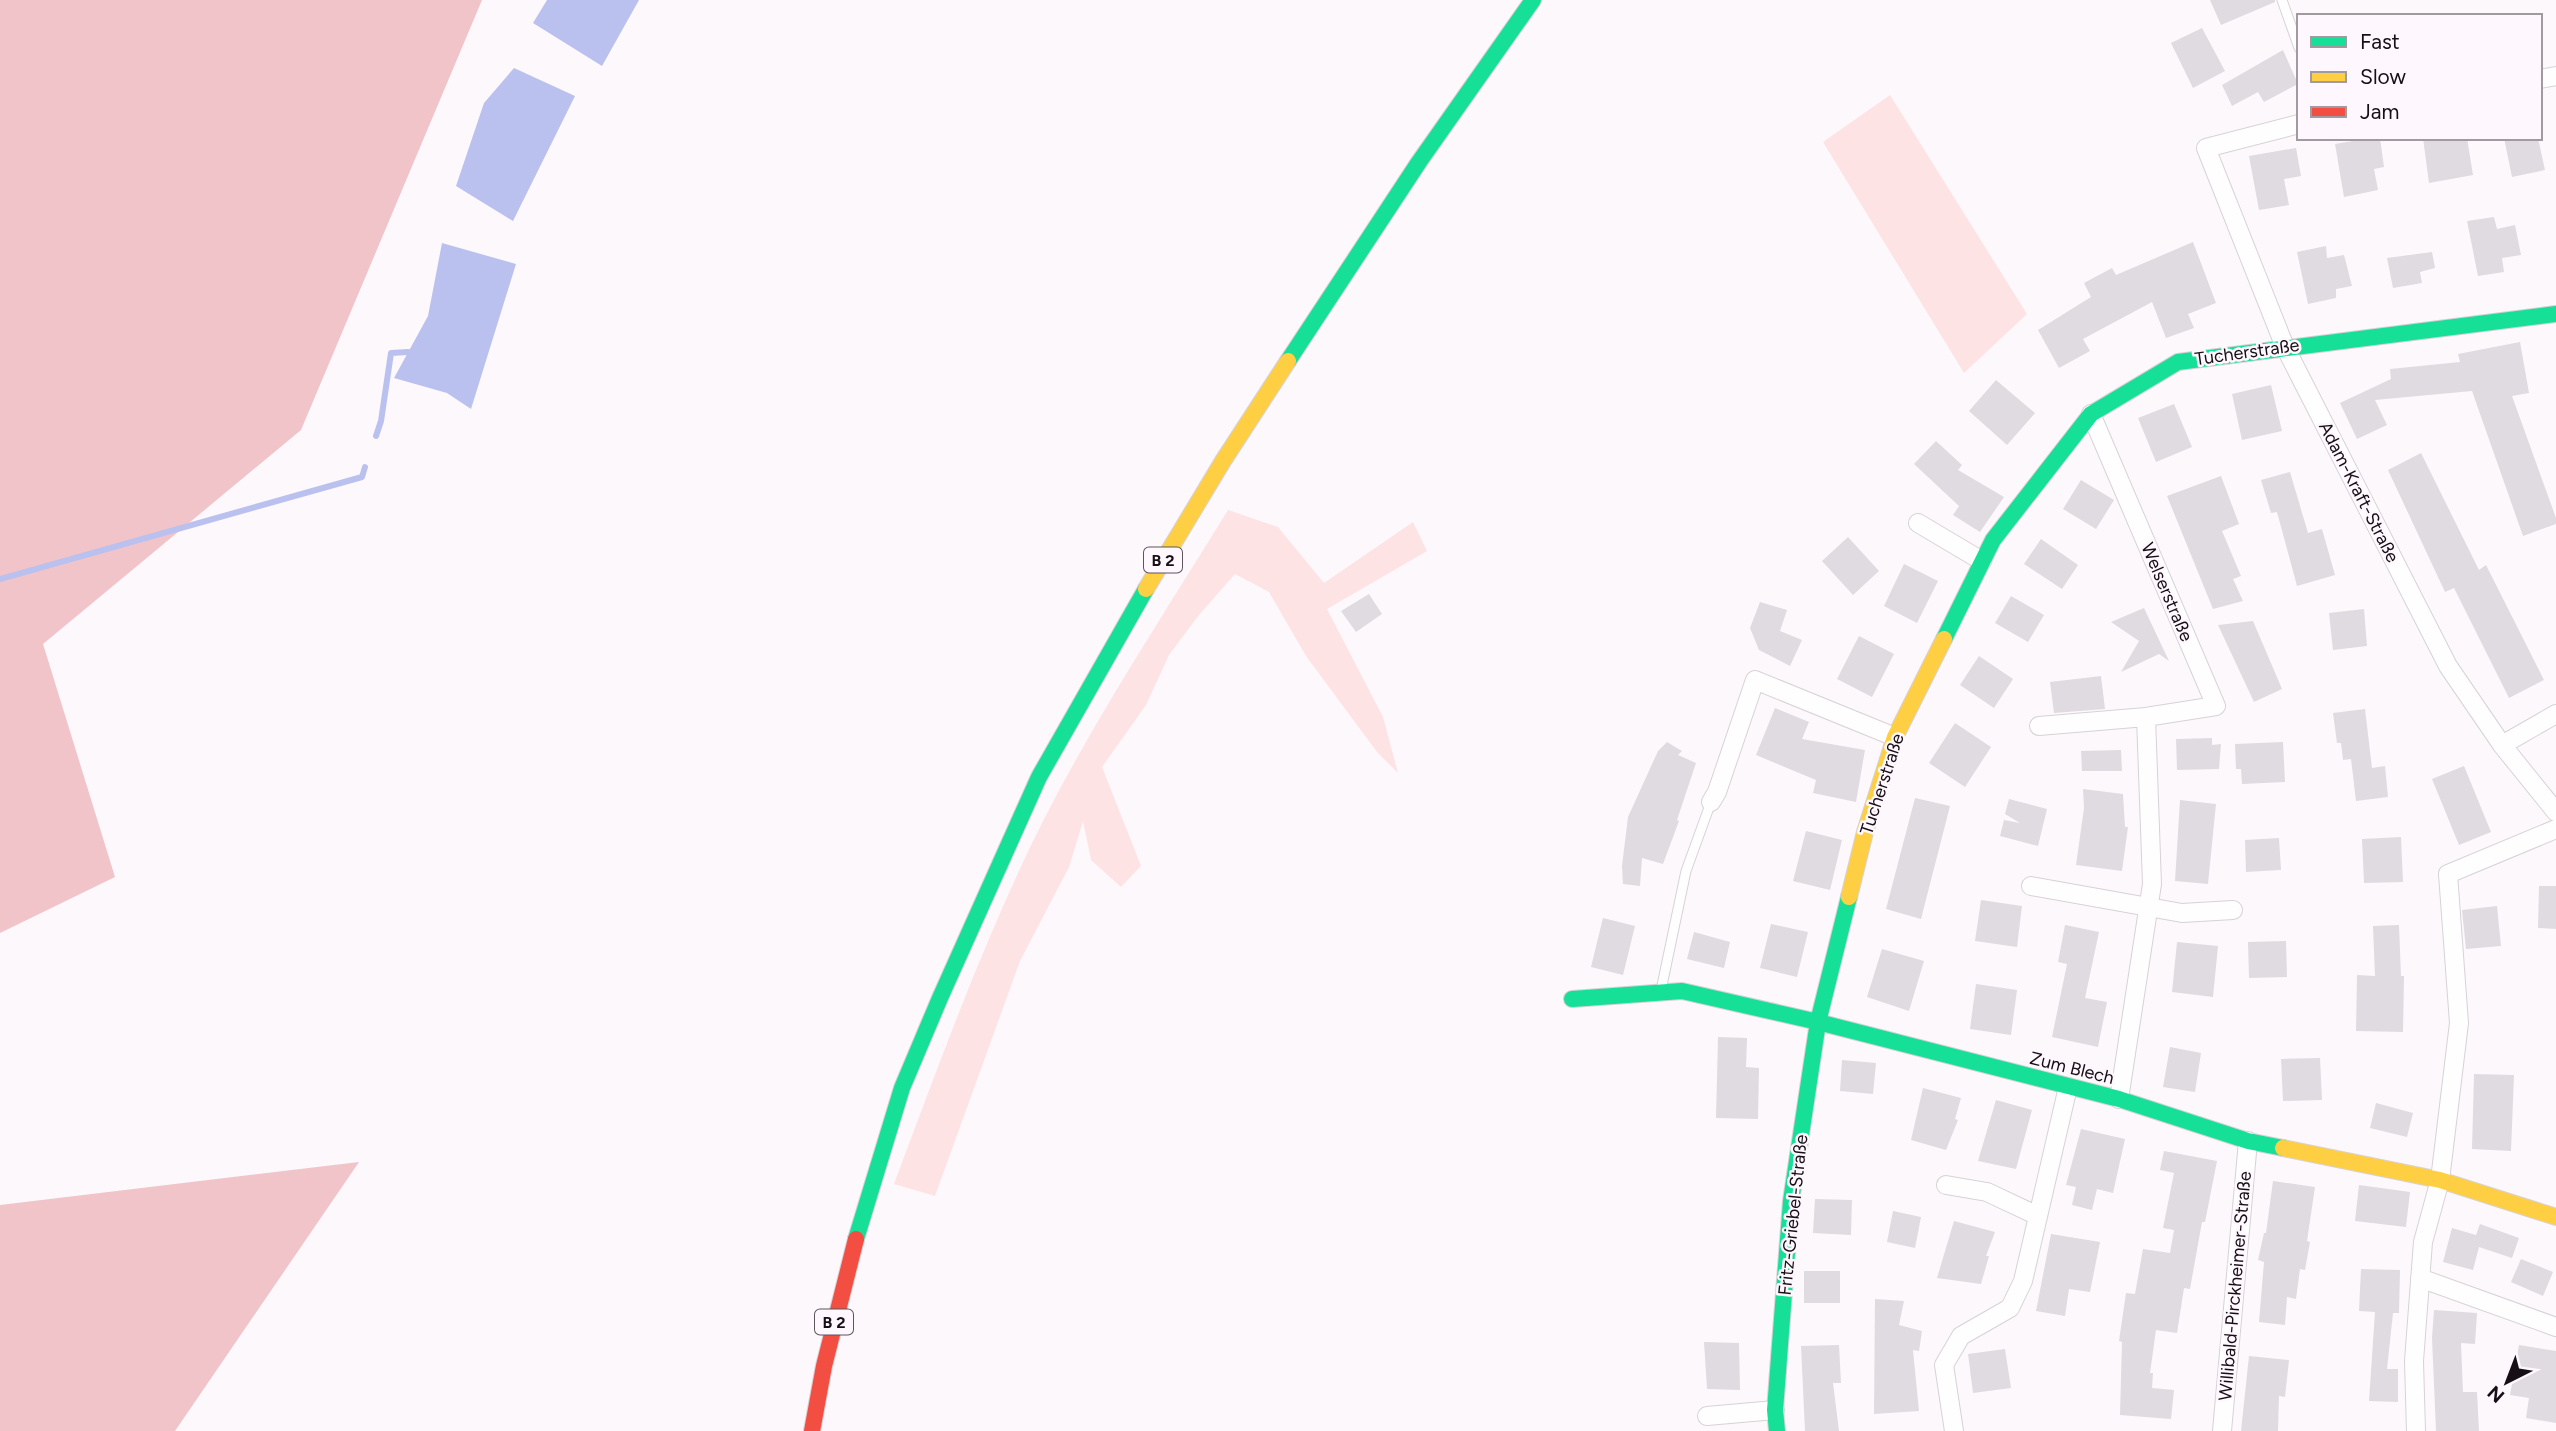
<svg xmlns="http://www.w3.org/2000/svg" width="2556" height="1431" font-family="Figtree,sans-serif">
<rect width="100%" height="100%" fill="#fdf8fc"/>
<path fill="#fee3e5" d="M1890 95 2027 314 1964 373 1823 142Z
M1228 510 1278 527 1324 583 1413 522 1427 551 1327 609 1383 717 1398 773 1377 752 1306 656 1269 592 1235 574 1199 615 1169 655 1146 705 1102 767 1141 866 1121 887 1091 860 1083 821 1069 867 1020 961 935 1196 894 1184C933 1080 971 975 1018 873 1076 746 1155 629 1228 510Z"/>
<path fill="#f0c4c8" d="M0 0H482L301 430 43 644 115 877 0 933Z
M359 1162 175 1431H0V1205Z"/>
<path fill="#bac1ef" d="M547 0H639L602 66 533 23Z
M514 68 575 96 513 221 456 186 484 103Z
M442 243 516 264 471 409 447 393 394 378 428 316Z"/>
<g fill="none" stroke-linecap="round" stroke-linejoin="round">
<path stroke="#bac1ef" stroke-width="6" d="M376 436 381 421 391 353 408 352
M0 579 362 477 365 467"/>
</g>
<path fill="#dfdbe1" d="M2210 0H2275V2L2221 25Z
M2202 28 2225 71 2193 88 2171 43Z
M2283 50 2298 84 2264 102 2258 92 2232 106 2222 85Z
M2370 138H2380L2384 167 2374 169 2378 190 2344 197 2335 144Z
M2423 138H2467L2473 175 2429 183Z
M2504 138H2538L2545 170 2512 177Z
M2296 148 2301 176 2284 179 2289 205 2259 210 2249 156Z
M2494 217 2497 229 2515 225 2521 255 2502 258 2504 272 2478 276 2467 221Z
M2193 242 2216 303 2188 314 2194 328 2166 338 2152 302 2083 339 2090 351 2059 368 2038 330 2091 297 2084 283 2112 268 2116 275Z
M2326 246 2327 258 2344 255 2352 286 2336 289V298L2308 304 2297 252Z
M2432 252 2435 268 2420 272 2422 283 2393 288 2387 258Z
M2520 342 2529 393 2512 396 2556 518V524L2523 536 2472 391 2375 400 2387 425 2357 439 2340 403 2391 379 2390 369 2460 362 2458 354Z
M1996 380 2035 413 2007 445 1969 411Z
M2271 385 2282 431 2242 440 2232 394Z
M2174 404 2192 447 2156 462 2138 418Z
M1936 441 1962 465 1958 470 2004 497 1980 532 1953 515 1959 506 1914 464Z
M2421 453 2479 570 2486 565 2544 680 2509 698 2454 588 2445 592 2388 470Z
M2290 472 2308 533 2322 529 2335 575 2297 586 2277 512 2271 513 2261 480Z
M2221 476 2239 524 2222 531 2241 576 2233 579 2243 601 2213 609 2167 496Z
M2081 480 2114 500 2096 529 2063 509Z
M1848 537 1879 571 1853 595 1822 561Z
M2041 539 2078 565 2062 589 2024 564Z
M1904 564 1938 581 1917 623 1884 606Z
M1369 594 1382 614 1356 632 1341 611Z
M2011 596 2044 615 2028 642 1995 623Z
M1760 602 1787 610 1780 631 1802 640 1790 666 1759 650 1750 628Z
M2144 608 2169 661 2159 654 2121 672 2139 641 2111 622Z
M2364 609 2367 646 2333 650 2329 613Z
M2253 621 2282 689 2254 702 2218 625Z
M1859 636 1894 654 1872 697 1837 679Z
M1979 656 2013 679 1994 708 1960 685Z
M2101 676 2105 709 2054 713 2050 682Z
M1775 708 1809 722 1802 739 1865 750 1856 802 1813 793 1816 780 1756 755Z
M2365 709 2372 768 2385 766 2388 797 2356 801 2351 759 2343 760 2341 743H2337L2333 713Z
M1955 723 1991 747 1965 787 1929 763Z
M2212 738V745L2221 744 2219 769 2177 770 2176 739Z
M1667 742 1682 751 1678 755 1696 763 1677 820 1679 821 1663 864 1642 858 1640 886 1623 884 1622 866 1628 817 1658 751Z
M2283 742 2285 782 2242 784 2241 769H2236L2235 744Z
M2121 750 2122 771H2082L2081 751Z
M2464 766 2491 832 2459 845 2432 779Z
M2083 789 2123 794 2125 827H2128L2122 871 2076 865 2084 808Z
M1915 798 1950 806 1921 919 1886 909Z
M2009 799 2047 809 2038 846 2000 836 2004 820 2020 823 2005 814Z
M2180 800 2216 804 2208 884 2175 881Z
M1806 831 1842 840 1830 890 1793 881Z
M2401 837 2403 882 2364 883 2362 839Z
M2279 838 2281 870 2246 872 2245 840Z
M2539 886H2556V929L2538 928Z
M1981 900 2022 906 2017 947 1975 941Z
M2497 906 2501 946 2466 949 2462 910Z
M1603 918 1635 926 1623 975 1591 967Z
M1771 924 1808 932 1797 977 1760 968Z
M2065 925 2099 932 2085 998 2107 1002 2098 1047 2052 1037 2067 964 2058 962Z
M2399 925 2401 976H2404L2403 1032 2356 1031 2357 975 2375 976 2373 926Z
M1694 932 1730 942 1724 968 1687 959Z
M2286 941 2287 977 2249 978 2248 942Z
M2177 942 2218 946 2213 997 2172 992Z
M1882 949 1924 961 1909 1011 1867 997Z
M1976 984 2017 990 2011 1035 1970 1029Z
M1718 1037 1747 1038 1746 1067 1759 1068 1758 1119 1716 1118Z
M2170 1047 2201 1053 2195 1092 2163 1087Z
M2320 1058 2322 1100 2283 1101 2281 1059Z
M1842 1060 1876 1063 1873 1094 1840 1091Z
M2474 1074 2514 1075 2511 1151 2472 1149Z
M1923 1088 1961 1098 1955 1119 1958 1120 1946 1150 1911 1140Z
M1996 1100 2032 1110 2016 1169 1978 1161Z
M2376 1103 2413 1113 2407 1137 2370 1128Z
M2081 1129 2125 1139 2113 1193 2097 1189 2092 1210 2072 1205 2076 1187 2066 1185Z
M2164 1151 2217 1161 2205 1222H2202L2190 1289 2184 1288 2177 1333 2156 1330 2150 1373H2153L2152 1388 2174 1390 2171 1419 2120 1415 2122 1342 2119 1341 2126 1293 2135 1294 2143 1249 2170 1253 2174 1230 2163 1228 2174 1173 2160 1170Z
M2273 1181 2315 1187 2307 1241 2310 1242 2305 1270 2300 1269 2296 1299 2287 1297 2285 1325 2259 1322 2264 1262 2258 1260 2264 1233H2266Z
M2359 1185 2410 1192 2406 1227 2355 1221Z
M1815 1199 1852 1200 1851 1235 1813 1233Z
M1893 1211 1921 1217 1915 1248 1887 1242Z
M1954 1221 1995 1232 1986 1256H1989L1981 1284 1937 1278Z
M2480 1224 2519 1238 2512 1258 2479 1247 2473 1270 2443 1262 2452 1228 2476 1235Z
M2051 1234 2100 1242 2090 1292 2069 1289 2065 1316 2036 1311Z
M2521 1259 2553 1272 2543 1296 2511 1282Z
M2361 1269 2400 1270 2399 1313H2393L2387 1369H2398V1402L2369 1401 2375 1312 2359 1311Z
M1804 1271H1840V1303H1804Z
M1875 1299 1904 1301 1899 1325 1922 1331 1919 1351 1913 1350 1919 1411 1874 1414Z
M2434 1310 2477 1313 2475 1344 2461 1343 2463 1392H2477L2479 1431H2436L2432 1338Z
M1704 1342 1739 1343 1740 1390 1707 1389Z
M1839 1345 1841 1383H1833L1839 1431H1805L1801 1346Z
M2519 1345 2556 1351V1423L2526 1418 2529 1398 2510 1395Z
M2005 1349 2011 1388 1973 1393 1968 1354Z
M2249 1356 2289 1360 2285 1397 2279 1396 2278 1431H2241Z"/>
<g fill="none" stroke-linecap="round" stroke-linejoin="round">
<defs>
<path id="lane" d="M2282 0 2299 48
M1661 990 1686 871 1711 802"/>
<path id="street" d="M2540 79 2556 76
M2299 124 2206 148 2285 347 2448 666 2502 745 2556 812
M2091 414 2216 706 2146 717 2152 884 2119 1099
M1918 523 1982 561
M2039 726 2146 717
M2502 745 2556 714
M1711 802 1717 792 1755 680 1895 737
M2031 886 2182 913 2233 910
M1946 1185 1987 1192 2038 1216
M2420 1278 2556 1327
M1707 1416 1775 1410
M1954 1431 1944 1365 1961 1336 2010 1308 2023 1281 2068 1087
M2222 1431 2248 1141
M2416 1431 2414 1361 2423 1242 2440 1180 2459 1023 2448 874 2556 829"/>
<path id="fast" d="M1288 361 1419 162 1533 0
M1944 639 1993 540 2091 414 2178 362 2556 314
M1572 999 1682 991 1818 1022 2119 1099 2248 1141 2283 1148
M856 1239 902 1088 940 998 1039 777 1146 589
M1777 1431 1775 1410 1791 1201 1818 1022 1849 897"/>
<path id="slow" d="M1146 589 1223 461 1288 361
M1849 897 1865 832 1895 737 1944 639
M2283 1148 2440 1180 2556 1217"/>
<path id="jam" d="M812 1431 824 1366 856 1239"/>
</defs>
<use href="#lane" stroke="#d7d2d7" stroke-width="11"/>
<use href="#street" stroke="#d7d2d7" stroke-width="20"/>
<use href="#fast" stroke="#d7d2d7" stroke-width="18"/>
<use href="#slow" stroke="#d7d2d7" stroke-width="18"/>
<use href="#jam" stroke="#d7d2d7" stroke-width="18"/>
<use href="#lane" stroke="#fffeff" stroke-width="9"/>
<use href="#street" stroke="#fffeff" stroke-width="18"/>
<use href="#fast" stroke="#16e098" stroke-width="16"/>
<use href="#slow" stroke="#ffcf43" stroke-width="16"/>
<use href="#jam" stroke="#f24e42" stroke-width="16"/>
</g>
<g text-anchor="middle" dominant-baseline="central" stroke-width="5" stroke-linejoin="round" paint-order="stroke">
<g fill="#fef7fd" stroke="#5c555b" stroke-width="2">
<rect x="1144" y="547.5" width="38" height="25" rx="5"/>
<rect x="815" y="1309.5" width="38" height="25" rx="5"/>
</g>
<g font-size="16" font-weight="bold" fill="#161016">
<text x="1163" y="560">B 2</text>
<text x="834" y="1322">B 2</text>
</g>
<g font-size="18" fill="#161016" stroke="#fef7fd">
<text transform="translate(2247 352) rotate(-8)">Tucherstraße</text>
<text transform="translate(2359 492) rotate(63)">Adam-Kraft-Straße</text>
<text transform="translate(2167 592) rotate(67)">Welserstraße</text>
<text transform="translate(1882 784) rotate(-72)">Tucherstraße</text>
<text transform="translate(2072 1068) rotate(14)">Zum Blech</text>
<text transform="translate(1793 1215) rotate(-84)">Fritz-Griebel-Straße</text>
<text transform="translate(2235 1286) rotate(-85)">Willibald-Pirckheimer-Straße</text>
</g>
</g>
<rect x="2297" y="14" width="245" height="126" fill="#fef7fd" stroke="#a19ba1" stroke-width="2"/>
<rect x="2311" y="37" width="35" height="10" fill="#16e098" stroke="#a19ba1" stroke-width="2"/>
<text x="2360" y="49" font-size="21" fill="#161016">Fast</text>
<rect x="2311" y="72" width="35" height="10" fill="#ffcf43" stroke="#a19ba1" stroke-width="2"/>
<text x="2360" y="84" font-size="21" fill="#161016">Slow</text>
<rect x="2311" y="107" width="35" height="10" fill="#f24e42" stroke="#a19ba1" stroke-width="2"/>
<text x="2360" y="119" font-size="21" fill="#161016">Jam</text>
<g transform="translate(2507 1382) rotate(222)" stroke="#fef7fd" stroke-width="5" paint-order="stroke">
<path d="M0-5L12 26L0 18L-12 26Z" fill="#161016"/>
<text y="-10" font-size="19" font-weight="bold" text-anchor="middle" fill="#161016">N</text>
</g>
</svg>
